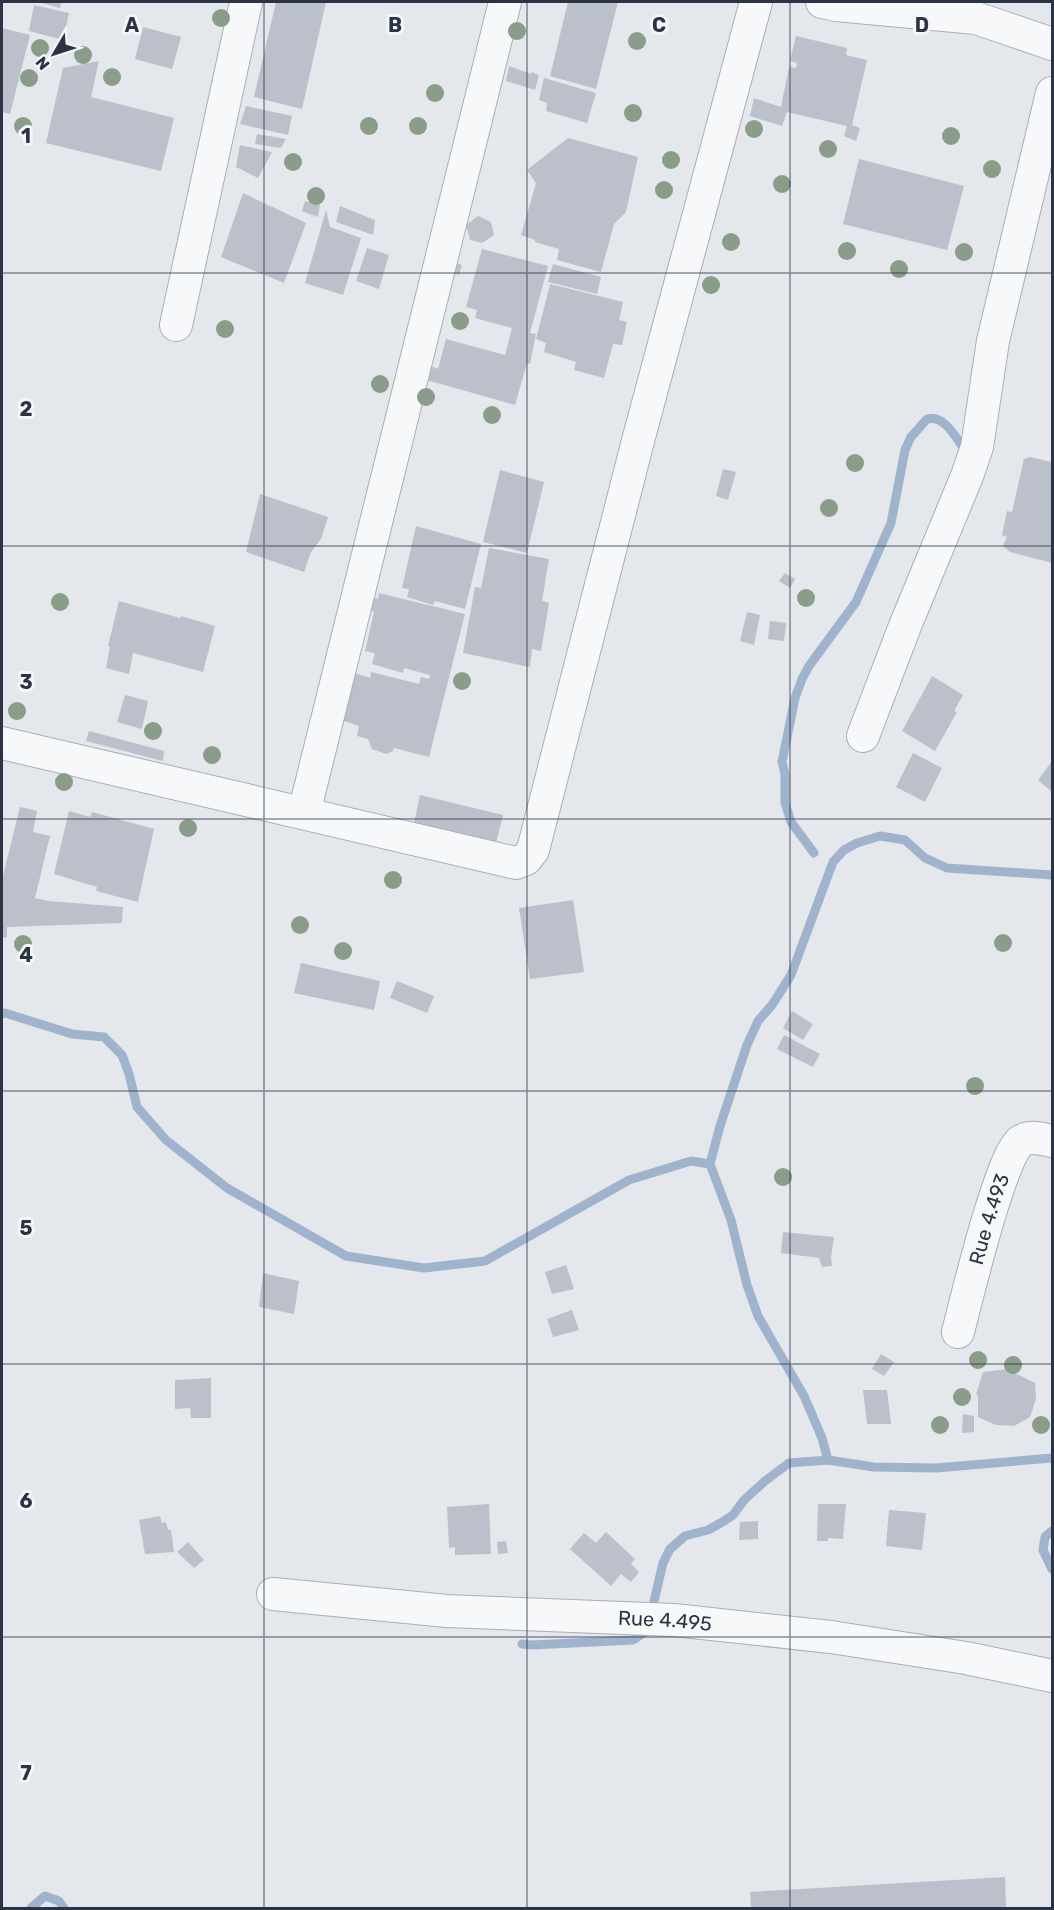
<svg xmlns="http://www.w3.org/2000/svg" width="1054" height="1910" font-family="Rubik,sans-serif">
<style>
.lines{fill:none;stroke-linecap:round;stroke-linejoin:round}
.stream{stroke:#9fb4cc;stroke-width:9}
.building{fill:#bbc0ca}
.street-casing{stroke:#a9aeb7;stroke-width:34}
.street{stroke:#f7f8fa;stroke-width:32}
.tree{fill:#899d89}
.grid{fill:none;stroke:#2b3445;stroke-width:1.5;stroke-opacity:0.55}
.labels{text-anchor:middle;stroke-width:6;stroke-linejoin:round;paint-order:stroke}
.street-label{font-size:20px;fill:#2b3445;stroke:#f4f6f9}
.grid-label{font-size:20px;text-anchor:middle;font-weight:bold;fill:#2b3445;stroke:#f4f6f9;stroke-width:6;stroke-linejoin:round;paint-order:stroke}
</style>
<rect width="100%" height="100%" fill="#e4e7ec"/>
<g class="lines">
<g class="stream">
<path d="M814,853L791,822L785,803V774L782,762L795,698L802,679L809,666L856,602L891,523L905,450L911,437L927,419C945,414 957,440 967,453"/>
<path d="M2,1014L5,1013L72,1034L104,1037L122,1055L129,1074L137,1107L166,1140L227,1188L346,1256L424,1268L485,1261L629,1180L691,1161L710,1164"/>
<path d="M828,1460L822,1438L804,1396L758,1316L747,1285L731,1220L710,1164L720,1126L747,1045L758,1021L772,1005L791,975L833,862L844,850L857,843L880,836L905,840L925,858L947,868L1052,875"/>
<path d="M1052,1531L1045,1537L1043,1550L1052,1569"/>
<path d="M651,1614L663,1563L670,1549L685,1536L708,1530L724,1521L733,1515L744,1500L765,1481L789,1463L828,1460L874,1467L936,1468L1052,1458"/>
<path d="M522,1644L532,1645L633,1640L645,1632L646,1627"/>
<path d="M31,1908L45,1896L59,1901L64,1908"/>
</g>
</g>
<g class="building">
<path d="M38,2H61L60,8Z"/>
<path d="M276,2H326L302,109L254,97Z"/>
<path d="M568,2H618L596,89L550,76Z"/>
<path d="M34,5L69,13L63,40L29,31Z"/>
<path d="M143,27L181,37L172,69L135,59Z"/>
<path d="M2,28L30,35L10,114L2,112Z"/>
<path d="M796,36L847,48L846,55L867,60L852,125L860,128L856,141L844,136L847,126L787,112L782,126L750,116L754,98L781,107L789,67L796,68L797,63L790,61Z"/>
<path d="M99,61L91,97L174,118L161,171L46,143L63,68Z"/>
<path d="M509,66L531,74L532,72L539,75L535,90L506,81Z"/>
<path d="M544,78L596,93L587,123L546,111L547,103L539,100Z"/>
<path d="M246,106L292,116L288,135L240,124Z"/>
<path d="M257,134L286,139L281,148L255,144Z"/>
<path d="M568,138L638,157L626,212L614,224L601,272L557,260L559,249L535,242V240L521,235L536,183L527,170Z"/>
<path d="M240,145L272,152L258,178L236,167Z"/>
<path d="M859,159L964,186L947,250L843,224Z"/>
<path d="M243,193L306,223L284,283L221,257Z"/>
<path d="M305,201L320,205L318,217L302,211Z"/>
<path d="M340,206L375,220L373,235L336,222Z"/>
<path d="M326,210L330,227L361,238L343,295L305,283Z"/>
<path d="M478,216L491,222L494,235L482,243L470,240L466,225Z"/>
<path d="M367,248L389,255L379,289L356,281Z"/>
<path d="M482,249L548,266L530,333L536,334L530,364L527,363L515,405L423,379L428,365L438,369L446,339L505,355L512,328L475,318L477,310L466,307Z"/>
<path d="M454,262L462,265L459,275L448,272Z"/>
<path d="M553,264L601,277L597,294L548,282Z"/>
<path d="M550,284L623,302L619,320L627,322L622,345L613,344L604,378L574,370L576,362L544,352L546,343L536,339Z"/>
<path d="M1030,457L1052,462V563L1010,552L1003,546L1007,537L1002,535L1007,511L1012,512L1024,459Z"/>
<path d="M723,469L736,472L728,500L716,496Z"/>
<path d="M500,470L544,482L527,553L483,542Z"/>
<path d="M260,494L328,517L321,539L311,552L304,572L246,552Z"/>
<path d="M416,526L481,544L465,609L435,601L433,605L407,597L409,589L402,588Z"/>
<path d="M489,548L549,559L542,601L549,603L541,651L532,649L530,667L463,653L475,587L481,588Z"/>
<path d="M785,573L795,579L790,588L779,581Z"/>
<path d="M379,593L465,614L429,757L394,748L393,751L386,754L372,749L368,739L357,736L359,726L341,720L354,673L370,678L371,672L419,684L421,677L429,679L430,675L404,668L403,673L372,664L375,653L365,651L374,612L370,610L372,597L378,599Z"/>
<path d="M119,601L180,618L181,616L215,626L203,672L133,653L129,674L106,668L110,647L108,646Z"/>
<path d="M747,612L760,615L754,645L740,641Z"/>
<path d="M770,621L786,623L784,641L768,639Z"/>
<path d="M932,676L963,695L954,711L957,712L935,751L902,731Z"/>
<path d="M125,695L148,701L142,729L117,722Z"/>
<path d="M89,731L164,751L163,761L86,741Z"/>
<path d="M913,753L942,768L925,802L896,787Z"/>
<path d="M1052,761V792L1038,780Z"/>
<path d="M420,795L503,815L495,847L413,827Z"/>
<path d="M20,807L37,811L33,832L50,836L35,898L49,901L123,907L122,923L7,927V937L2,938V880Z"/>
<path d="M69,811L90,817L92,812L154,829L138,902L96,891L97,887L54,874Z"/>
<path d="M573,900L584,972L530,979L519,908Z"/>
<path d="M301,963L380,981L374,1010L294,993Z"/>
<path d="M397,981L434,996L427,1013L390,998Z"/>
<path d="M792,1011L813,1024L803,1040L783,1028Z"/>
<path d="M784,1035L820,1054L813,1067L777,1049Z"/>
<path d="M783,1232L834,1237L831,1258L832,1266L822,1267L819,1258L781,1253Z"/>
<path d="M566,1265L574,1289L552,1294L545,1272Z"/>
<path d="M263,1273L299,1281L294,1314L259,1307Z"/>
<path d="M572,1310L579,1330L553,1337L547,1319Z"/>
<path d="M881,1354L894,1362L884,1376L872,1369Z"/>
<path d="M1007,1369L1035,1383L1036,1399L1030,1417L1014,1426L996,1425L978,1417V1396L976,1394L983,1372Z"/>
<path d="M211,1378V1418H191L190,1408L175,1409V1380Z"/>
<path d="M863,1390H887L891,1424H867Z"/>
<path d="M963,1414L974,1416V1432L962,1433Z"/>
<path d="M489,1504L491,1554L455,1555V1547L449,1548L447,1507Z"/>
<path d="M818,1504H846L843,1539L828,1538V1541H817Z"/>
<path d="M889,1510L926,1513L922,1550L886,1546Z"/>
<path d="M160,1516L162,1523L166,1522L168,1530H171L174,1552L145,1554L139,1520Z"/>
<path d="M758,1521V1539L739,1540L740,1522Z"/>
<path d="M606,1532L635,1559L631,1564L639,1572L631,1582L621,1574L611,1586L570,1549L584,1533L596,1543Z"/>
<path d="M506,1541L508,1553L498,1554L497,1542Z"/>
<path d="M188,1542L204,1560L194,1568L177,1552Z"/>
<path d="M1005,1877L1006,1908H751L750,1892Z"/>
</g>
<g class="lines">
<defs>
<g id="street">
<path d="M822,2L836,5L976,18L1052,44"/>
<path d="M176,325L246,2"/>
<path d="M863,736L905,626L967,476L977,447L993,341L1052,93"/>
<path d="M2,743L516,863L526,859L533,850L639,437L756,2"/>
<path d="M304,813L505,2"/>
<path id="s1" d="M958,1332C966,1301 1001,1154 1021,1141C1031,1135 1042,1139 1052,1141"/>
<path id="s2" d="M273,1594L447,1611L674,1620L831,1637L966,1658L1052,1676"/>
</g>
</defs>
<use href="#street" class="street-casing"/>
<use href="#street" class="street"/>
</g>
<g class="tree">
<circle cx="221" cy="18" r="9"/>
<circle cx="517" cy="31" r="9"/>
<circle cx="637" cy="41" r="9"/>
<circle cx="40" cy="48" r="9"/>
<circle cx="83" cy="55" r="9"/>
<circle cx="112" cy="77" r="9"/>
<circle cx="29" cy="78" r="9"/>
<circle cx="435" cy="93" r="9"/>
<circle cx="633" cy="113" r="9"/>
<circle cx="23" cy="126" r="9"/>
<circle cx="369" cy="126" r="9"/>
<circle cx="418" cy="126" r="9"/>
<circle cx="754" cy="129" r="9"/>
<circle cx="951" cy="136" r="9"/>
<circle cx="828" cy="149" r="9"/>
<circle cx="671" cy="160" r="9"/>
<circle cx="293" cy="162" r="9"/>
<circle cx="992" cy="169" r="9"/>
<circle cx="782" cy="184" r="9"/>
<circle cx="664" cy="190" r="9"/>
<circle cx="316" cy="196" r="9"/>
<circle cx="731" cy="242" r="9"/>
<circle cx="847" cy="251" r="9"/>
<circle cx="964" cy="252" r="9"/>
<circle cx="899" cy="269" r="9"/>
<circle cx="711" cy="285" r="9"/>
<circle cx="460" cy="321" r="9"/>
<circle cx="225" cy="329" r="9"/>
<circle cx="380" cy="384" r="9"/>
<circle cx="426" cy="397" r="9"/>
<circle cx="492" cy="415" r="9"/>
<circle cx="855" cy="463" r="9"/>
<circle cx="829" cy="508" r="9"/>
<circle cx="806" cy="598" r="9"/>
<circle cx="60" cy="602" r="9"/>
<circle cx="462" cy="681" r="9"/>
<circle cx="17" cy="711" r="9"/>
<circle cx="153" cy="731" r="9"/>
<circle cx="212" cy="755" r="9"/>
<circle cx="64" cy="782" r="9"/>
<circle cx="188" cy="828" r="9"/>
<circle cx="393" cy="880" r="9"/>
<circle cx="300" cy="925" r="9"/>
<circle cx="1003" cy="943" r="9"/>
<circle cx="23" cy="944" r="9"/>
<circle cx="343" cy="951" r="9"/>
<circle cx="975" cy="1086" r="9"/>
<circle cx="783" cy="1177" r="9"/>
<circle cx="978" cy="1360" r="9"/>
<circle cx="1013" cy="1365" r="9"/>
<circle cx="962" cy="1397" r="9"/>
<circle cx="940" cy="1425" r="9"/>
<circle cx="1041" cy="1425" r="9"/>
</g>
<path class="grid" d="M264,2V1908M527,2V1908M790,2V1908M2,273H1052M2,546H1052M2,819H1052M2,1091H1052M2,1364H1052M2,1637H1052"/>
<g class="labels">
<g class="street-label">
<text dy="7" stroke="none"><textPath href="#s1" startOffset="117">Rue 4.493</textPath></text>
<text dy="7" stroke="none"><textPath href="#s2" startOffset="393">Rue 4.495</textPath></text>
</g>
</g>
<g class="grid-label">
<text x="132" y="32">A</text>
<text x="395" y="32">B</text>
<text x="659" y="32">C</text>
<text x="922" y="32">D</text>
<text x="26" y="143">1</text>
<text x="26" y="416">2</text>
<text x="26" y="689">3</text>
<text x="26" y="962">4</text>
<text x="26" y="1235">5</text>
<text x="26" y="1508">6</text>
<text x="26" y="1780">7</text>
</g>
<rect width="1054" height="1910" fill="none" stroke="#2b3445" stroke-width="6"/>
<g transform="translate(54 54) rotate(231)" stroke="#f4f6f9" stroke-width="4.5" paint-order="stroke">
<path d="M0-4.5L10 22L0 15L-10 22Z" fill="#2b3445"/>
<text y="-9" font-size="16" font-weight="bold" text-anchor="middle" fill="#2b3445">N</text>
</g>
</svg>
